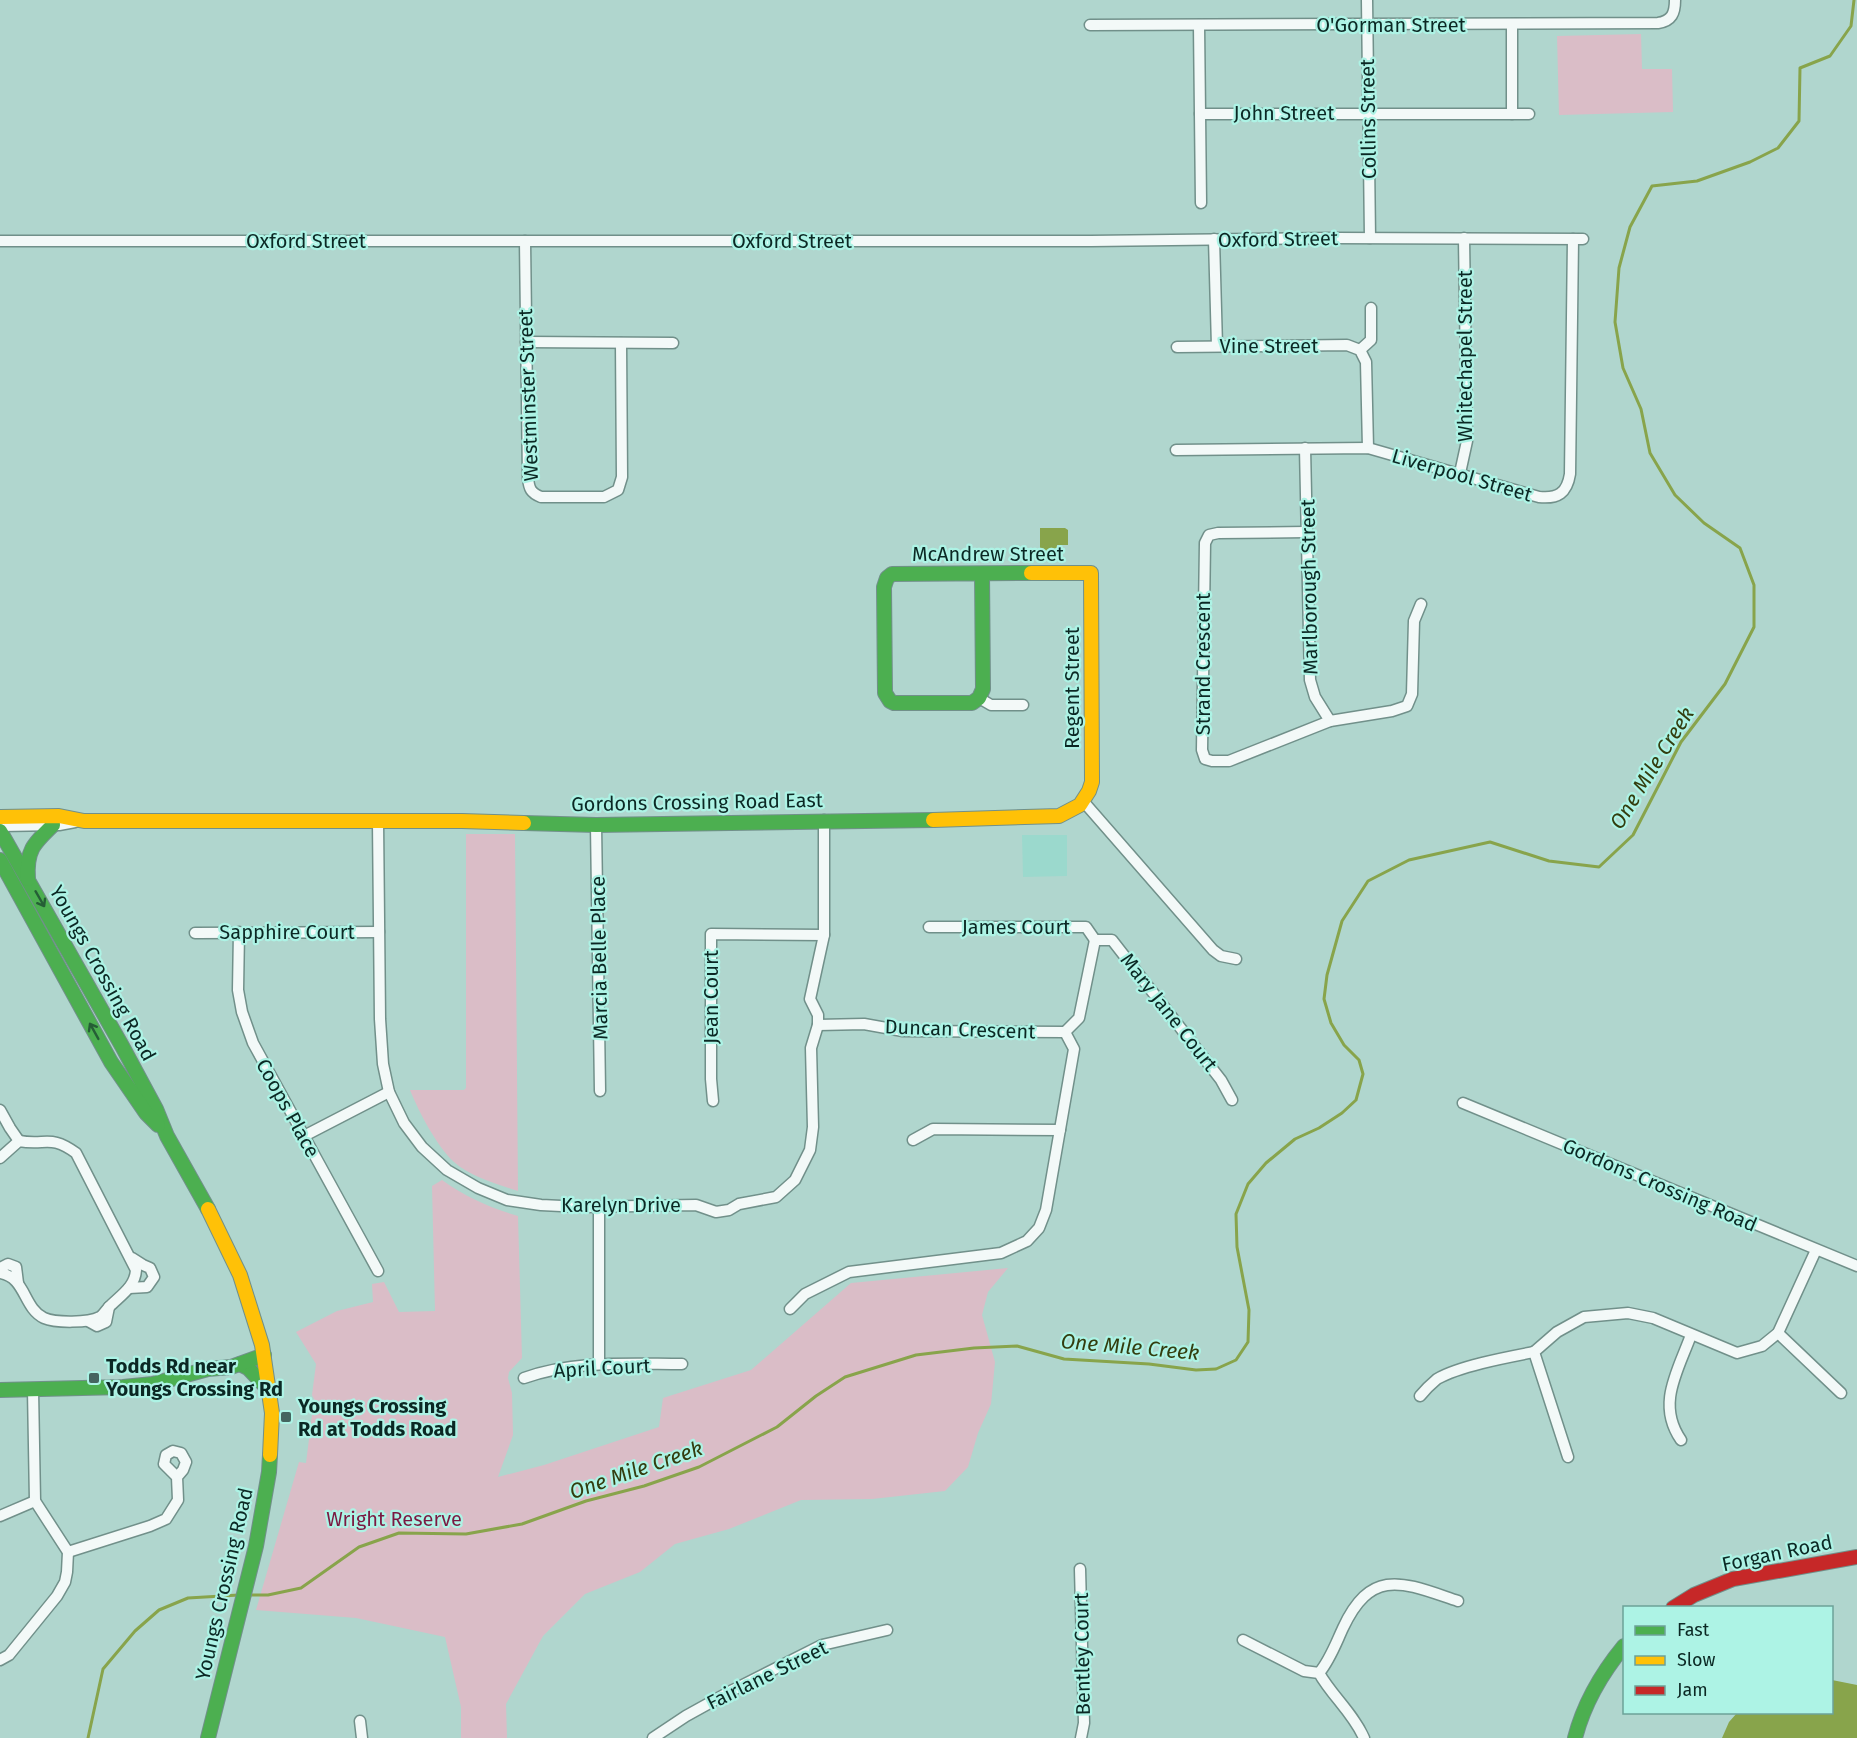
<svg xmlns="http://www.w3.org/2000/svg" width="1857" height="1738" font-family="'Fira Sans',sans-serif">
<style>
.built{fill:#9bd9cd}
.green{fill:#dabdc7}
.water{fill:#88a44b}
.lines{fill:none;stroke-linecap:round;stroke-linejoin:round}
.stream{stroke:#88a44b;stroke-width:3}
.street-casing{stroke:#71908a;stroke-width:13}
.fast-casing{stroke:#71908a;stroke-width:16}
.slow-casing{stroke:#71908a;stroke-width:16}
.jam-casing{stroke:#71908a;stroke-width:16}
.street{stroke:#f3f9f8;stroke-width:10}
.fast{stroke:#4caf50;stroke-width:14}
.slow{stroke:#ffc107;stroke-width:14}
.jam{stroke:#c62828;stroke-width:14}
.oneway{stroke:#255e36}
.poi-dot{fill:#456560;stroke:#adf3e5;stroke-width:2}
.labels{text-anchor:middle;stroke-width:4.5;stroke-linejoin:round;paint-order:stroke}
.street-label{font-size:20px;fill:#0b2824;stroke:#adf3e5}
.poi-label{font-size:20px;font-weight:bold;fill:#0b2824;stroke:#adf3e5;text-anchor:start}
.park-label{font-size:20px;fill:#7b1942;stroke:#adf3e5}
.water-label{font-size:21px;font-style:italic;fill:#333d0f;stroke:#adf3e5}
</style>
<rect width="100%" height="100%" fill="#b0d6ce"/>
<path class="built" d="M1022,835H1067V876L1023,877Z"/>
<g class="green">
<path d="M1641,34L1642,69H1672L1673,112L1559,115L1557,36Z"/>
<path d="M466,834H515L518,1191C497,1184 471,1177 454,1162C436,1145 419,1112 410,1090H464L466,1088Z"/>
<path d="M442,1180C465,1197 491,1208 518,1216L522,1358L509,1372L508,1378L512,1393L513,1435L498,1477L544,1465L659,1427L663,1398L751,1370L851,1283L1008,1268L988,1292L982,1315L995,1362L991,1404L978,1433L968,1467L945,1491L872,1499L801,1500L729,1529L675,1544L640,1572L585,1594L543,1636L506,1704L507,1738H461V1707L445,1637L356,1618L256,1610L299,1462L306,1463L314,1399L312,1395L316,1364L296,1332L337,1311L373,1302L372,1284L384,1282L399,1312L435,1311L432,1186Z"/>
</g>
<g class="water">
<path d="M1040,528H1065L1068,530V545H1057V550L1048,556H1040Z"/>
<path d="M1832,1680L1857,1685V1738H1722L1729,1722L1737,1713L1832,1712Z"/>
</g>
<g class="lines">
<g class="stream">
<path d="M249,1595H268L301,1588L359,1547L399,1533L466,1534L522,1524L586,1501L644,1486L699,1467L777,1427L816,1396L845,1377L916,1355L974,1348L1017,1346L1064,1359L1149,1364L1196,1370L1216,1369L1236,1360L1248,1342L1249,1310L1237,1247L1236,1214L1248,1184L1266,1163L1295,1139L1319,1128L1342,1113L1356,1100L1363,1074L1359,1060L1344,1045L1331,1023L1324,999L1327,975L1342,921L1368,881L1409,860L1490,842L1549,861L1599,867L1633,835L1681,742L1725,684L1754,627V585L1740,548L1704,523L1675,495L1650,453L1641,409L1623,368L1615,322L1619,268L1630,227L1652,186L1697,181L1750,162L1778,148L1799,121L1800,68L1830,56L1851,26L1854,0"/>
<path d="M88,1738L103,1669L135,1631L159,1610L188,1598L239,1595"/>
</g>
<defs>
<g id="street">
<path d="M1367,0L1370,238"/>
<path d="M1512,24V114"/>
<path d="M1090,25L1658,23C1672,21 1675,13 1675,0"/>
<path d="M1199,25L1201,203"/>
<path d="M1200,114H1529"/>
<path d="M1214,239L1217,346"/>
<path d="M0,241H1091L1334,238L1583,239"/>
<path d="M525,241L528,478C529,489 531,493 541,497H604L618,490L622,477L621,343"/>
<path d="M526,342L673,343"/>
<path d="M1177,347L1347,345L1360,350L1366,362L1368,448"/>
<path d="M1360,350L1371,340V308"/>
<path d="M1305,448L1310,680L1315,697L1330,721"/>
<path d="M1176,450L1368,448L1539,497C1558,499 1567,493 1570,474L1573,239"/>
<path d="M1460,473L1467,441L1464,238"/>
<path d="M1307,532L1218,533L1209,535L1205,543L1202,750L1205,759L1212,761H1229L1330,721L1392,711L1407,706L1412,694L1414,621L1421,604"/>
<path d="M979,698L991,705H1023"/>
<path d="M1083,801L1213,950L1221,956L1236,959"/>
<path d="M378,821L380,1019L383,1064L389,1092L404,1123L422,1147L447,1170L478,1188L507,1200L541,1205L582,1207L696,1205L716,1212L729,1210L739,1204L776,1197L795,1180L810,1150L813,1127L811,1048L818,1025V1015L810,999L824,935V820"/>
<path d="M596,825L600,1091"/>
<path d="M0,826L59,825L75,822"/>
<path d="M929,927H1086L1095,940"/>
<path d="M239,932L238,990L242,1012L253,1043L378,1271"/>
<path d="M195,933L379,932"/>
<path d="M1095,940H1112L1221,1080L1232,1100"/>
<path d="M818,1025L864,1024L903,1031L1065,1032"/>
<path d="M713,1101L711,1079V934L824,935"/>
<path d="M1463,1103L1857,1266"/>
<path d="M0,1110L10,1128L19,1141"/>
<path d="M304,1136L389,1092"/>
<path d="M913,1140L933,1129L1060,1130"/>
<path d="M0,1158L19,1141C46,1146 50,1134 76,1153L136,1270C135,1287 121,1295 109,1307C106,1310 103,1315 100,1317C89,1323 55,1323 44,1318C23,1308 26,1277 0,1273"/>
<path d="M0,1268L8,1264L16,1267L18,1283"/>
<path d="M129,1288L147,1287L154,1277L150,1268L143,1265L132,1258"/>
<path d="M790,1309L805,1294L849,1272L1001,1253L1027,1241L1039,1228L1046,1210L1074,1049L1065,1032L1079,1018L1095,940"/>
<path d="M88,1321L97,1326L106,1322L109,1307"/>
<path d="M1778,1333L1841,1393"/>
<path d="M599,1364V1207"/>
<path d="M524,1378C574,1360 629,1364 682,1364"/>
<path d="M1420,1396C1425,1390 1431,1384 1437,1379C1459,1366 1508,1357 1534,1352"/>
<path d="M1681,1440C1656,1404 1678,1371 1691,1335"/>
<path d="M1568,1457L1534,1352L1557,1332L1584,1317L1628,1313L1653,1318L1737,1353L1762,1346L1778,1333L1816,1250"/>
<path d="M0,1516L35,1501"/>
<path d="M68,1552L150,1526L166,1519L178,1500L177,1477L183,1470L186,1462L181,1453L173,1451L166,1455L164,1464L177,1477"/>
<path d="M1080,1569L1084,1723L1081,1738"/>
<path d="M1243,1640L1304,1671L1319,1673C1332,1696 1353,1713 1364,1738"/>
<path d="M0,1660L9,1655L57,1596L65,1582L67,1572L68,1552L35,1501L33,1390"/>
<path d="M1319,1673C1330,1660 1336,1643 1343,1628C1372,1566 1404,1583 1458,1601"/>
<path d="M360,1721L362,1738"/>
<path d="M653,1738L686,1716L733,1690L822,1645L887,1630"/>
</g>
<g id="fast">
<path d="M982,574L983,689L979,698L972,703H894L890,701L885,693L884,587L887,578L892,574L1031,573"/>
<path d="M524,823L596,825L933,820"/>
<path d="M0,831L122,1046L156,1109L167,1136L208,1209"/>
<path d="M0,860L111,1062L146,1113L158,1125"/>
<path d="M28,879C26,851 33,844 53,825"/>
<path d="M240,1364L248,1368L269,1390"/>
<path d="M0,1390L123,1387L153,1384L208,1369L231,1367L264,1355"/>
<path d="M208,1738L256,1546L269,1472L270,1455"/>
<path d="M1575,1738C1584,1703 1601,1674 1624,1646"/>
</g>
<g id="slow">
<path d="M0,817L59,816L84,821H462L524,823"/>
<path d="M933,820L1059,816L1080,805L1089,791L1092,782L1091,573H1031"/>
<path d="M208,1209L240,1275L262,1345L272,1413L270,1455"/>
</g>
<path id="jam" d="M1673,1608L1694,1595L1733,1579L1857,1557"/>
</defs>
<use href="#street" class="street-casing"/>
<use href="#fast" class="fast-casing"/>
<use href="#slow" class="slow-casing"/>
<use href="#jam" class="jam-casing"/>
<use href="#street" class="street"/>
<use href="#fast" class="fast"/>
<use href="#slow" class="slow"/>
<use href="#jam" class="jam"/>
</g>
<defs><path id="oneway-shaft" d="M-6 0H5M1.5-3L5.5 0L1.5 3" fill="none" stroke-width="1.6" stroke-linecap="round" stroke-linejoin="round" transform="scale(1.5)"/></defs>
<g class="oneway">
<use href="#oneway-shaft" transform="translate(40 899) rotate(60)"/>
<use href="#oneway-shaft" transform="translate(94 1031) rotate(-119)"/>
</g>
<g class="poi-dot">
<rect x="88" y="1372" width="12" height="12" rx="3"/>
<rect x="280" y="1411" width="12" height="12" rx="3"/>
</g>
<g class="labels">
<g class="street-label">
<text x="1391" y="32">O'Gorman Street</text>
<text x="1284" y="120">John Street</text>
<text transform="translate(1368 119) rotate(-91)" y="7">Collins Street</text>
<text transform="translate(1278 239) rotate(-1)" y="7">Oxford Street</text>
<text x="306" y="248">Oxford Street</text>
<text x="792" y="248">Oxford Street</text>
<text x="1269" y="353">Vine Street</text>
<text transform="translate(1465 356) rotate(-90)" y="7">Whitechapel Street</text>
<text transform="translate(528 395) rotate(-92)" y="7">Westminster Street</text>
<text transform="translate(1462 475) rotate(16)" y="7">Liverpool Street</text>
<text x="988" y="561">McAndrew Street</text>
<text transform="translate(1309 587) rotate(-91)" y="7">Marlborough Street</text>
<text transform="translate(1203 664) rotate(-90)" y="7">Strand Crescent</text>
<text transform="translate(1072 688) rotate(-90)" y="7">Regent Street</text>
<text transform="translate(697 802) rotate(-1)" y="7">Gordons Crossing Road East</text>
<text x="1016" y="934">James Court</text>
<text x="287" y="939">Sapphire Court</text>
<text transform="translate(599 958) rotate(-91)" y="7">Marcia Belle Place</text>
<text transform="translate(103 973) rotate(61)" y="7">Youngs Crossing Road</text>
<text transform="translate(711 997) rotate(-90)" y="7">Jean Court</text>
<text transform="translate(1169 1012) rotate(52)" y="7">Mary Jane Court</text>
<text transform="translate(960 1029) rotate(2)" y="7">Duncan Crescent</text>
<text transform="translate(288 1108) rotate(61)" y="7">Coops Place</text>
<text transform="translate(1660 1185) rotate(23)" y="7">Gordons Crossing Road</text>
<text x="621" y="1212">Karelyn Drive</text>
<text transform="translate(602 1368) rotate(-3)" y="7">April Court</text>
<text transform="translate(1777 1553) rotate(-12)" y="7">Forgan Road</text>
<text transform="translate(224 1584) rotate(-77)" y="7">Youngs Crossing Road</text>
<text transform="translate(1082 1654) rotate(-91)" y="7">Bentley Court</text>
<text transform="translate(767 1675) rotate(-26)" y="7">Fairlane Street</text>
</g>
<g class="poi-label">
<text x="106" y="1373">Todds Rd near<tspan x="106" dy="23">Youngs Crossing Rd</tspan></text>
<text x="298" y="1413">Youngs Crossing<tspan x="298" dy="23">Rd at Todds Road</tspan></text>
</g>
<g class="park-label">
<text x="394" y="1526">Wright Reserve</text>
</g>
<g class="water-label">
<text transform="translate(1652 768) rotate(-58)" y="7">One Mile Creek</text>
<text transform="translate(1130 1347) rotate(5)" y="7">One Mile Creek</text>
<text transform="translate(636 1470) rotate(-19)" y="7">One Mile Creek</text>
</g>
</g>
<rect x="1623" y="1606" width="210" height="108" fill="#adf3e5" stroke="#6ca298" stroke-width="1.5"/>
<rect x="1635" y="1626" width="30" height="9" fill="#4caf50" stroke="#6ca298" stroke-width="1.5"/>
<text x="1677" y="1636" font-size="18" fill="#0b2824">Fast</text>
<rect x="1635" y="1656" width="30" height="9" fill="#ffc107" stroke="#6ca298" stroke-width="1.5"/>
<text x="1677" y="1666" font-size="18" fill="#0b2824">Slow</text>
<rect x="1635" y="1686" width="30" height="9" fill="#c62828" stroke="#6ca298" stroke-width="1.5"/>
<text x="1677" y="1696" font-size="18" fill="#0b2824">Jam</text>
</svg>
